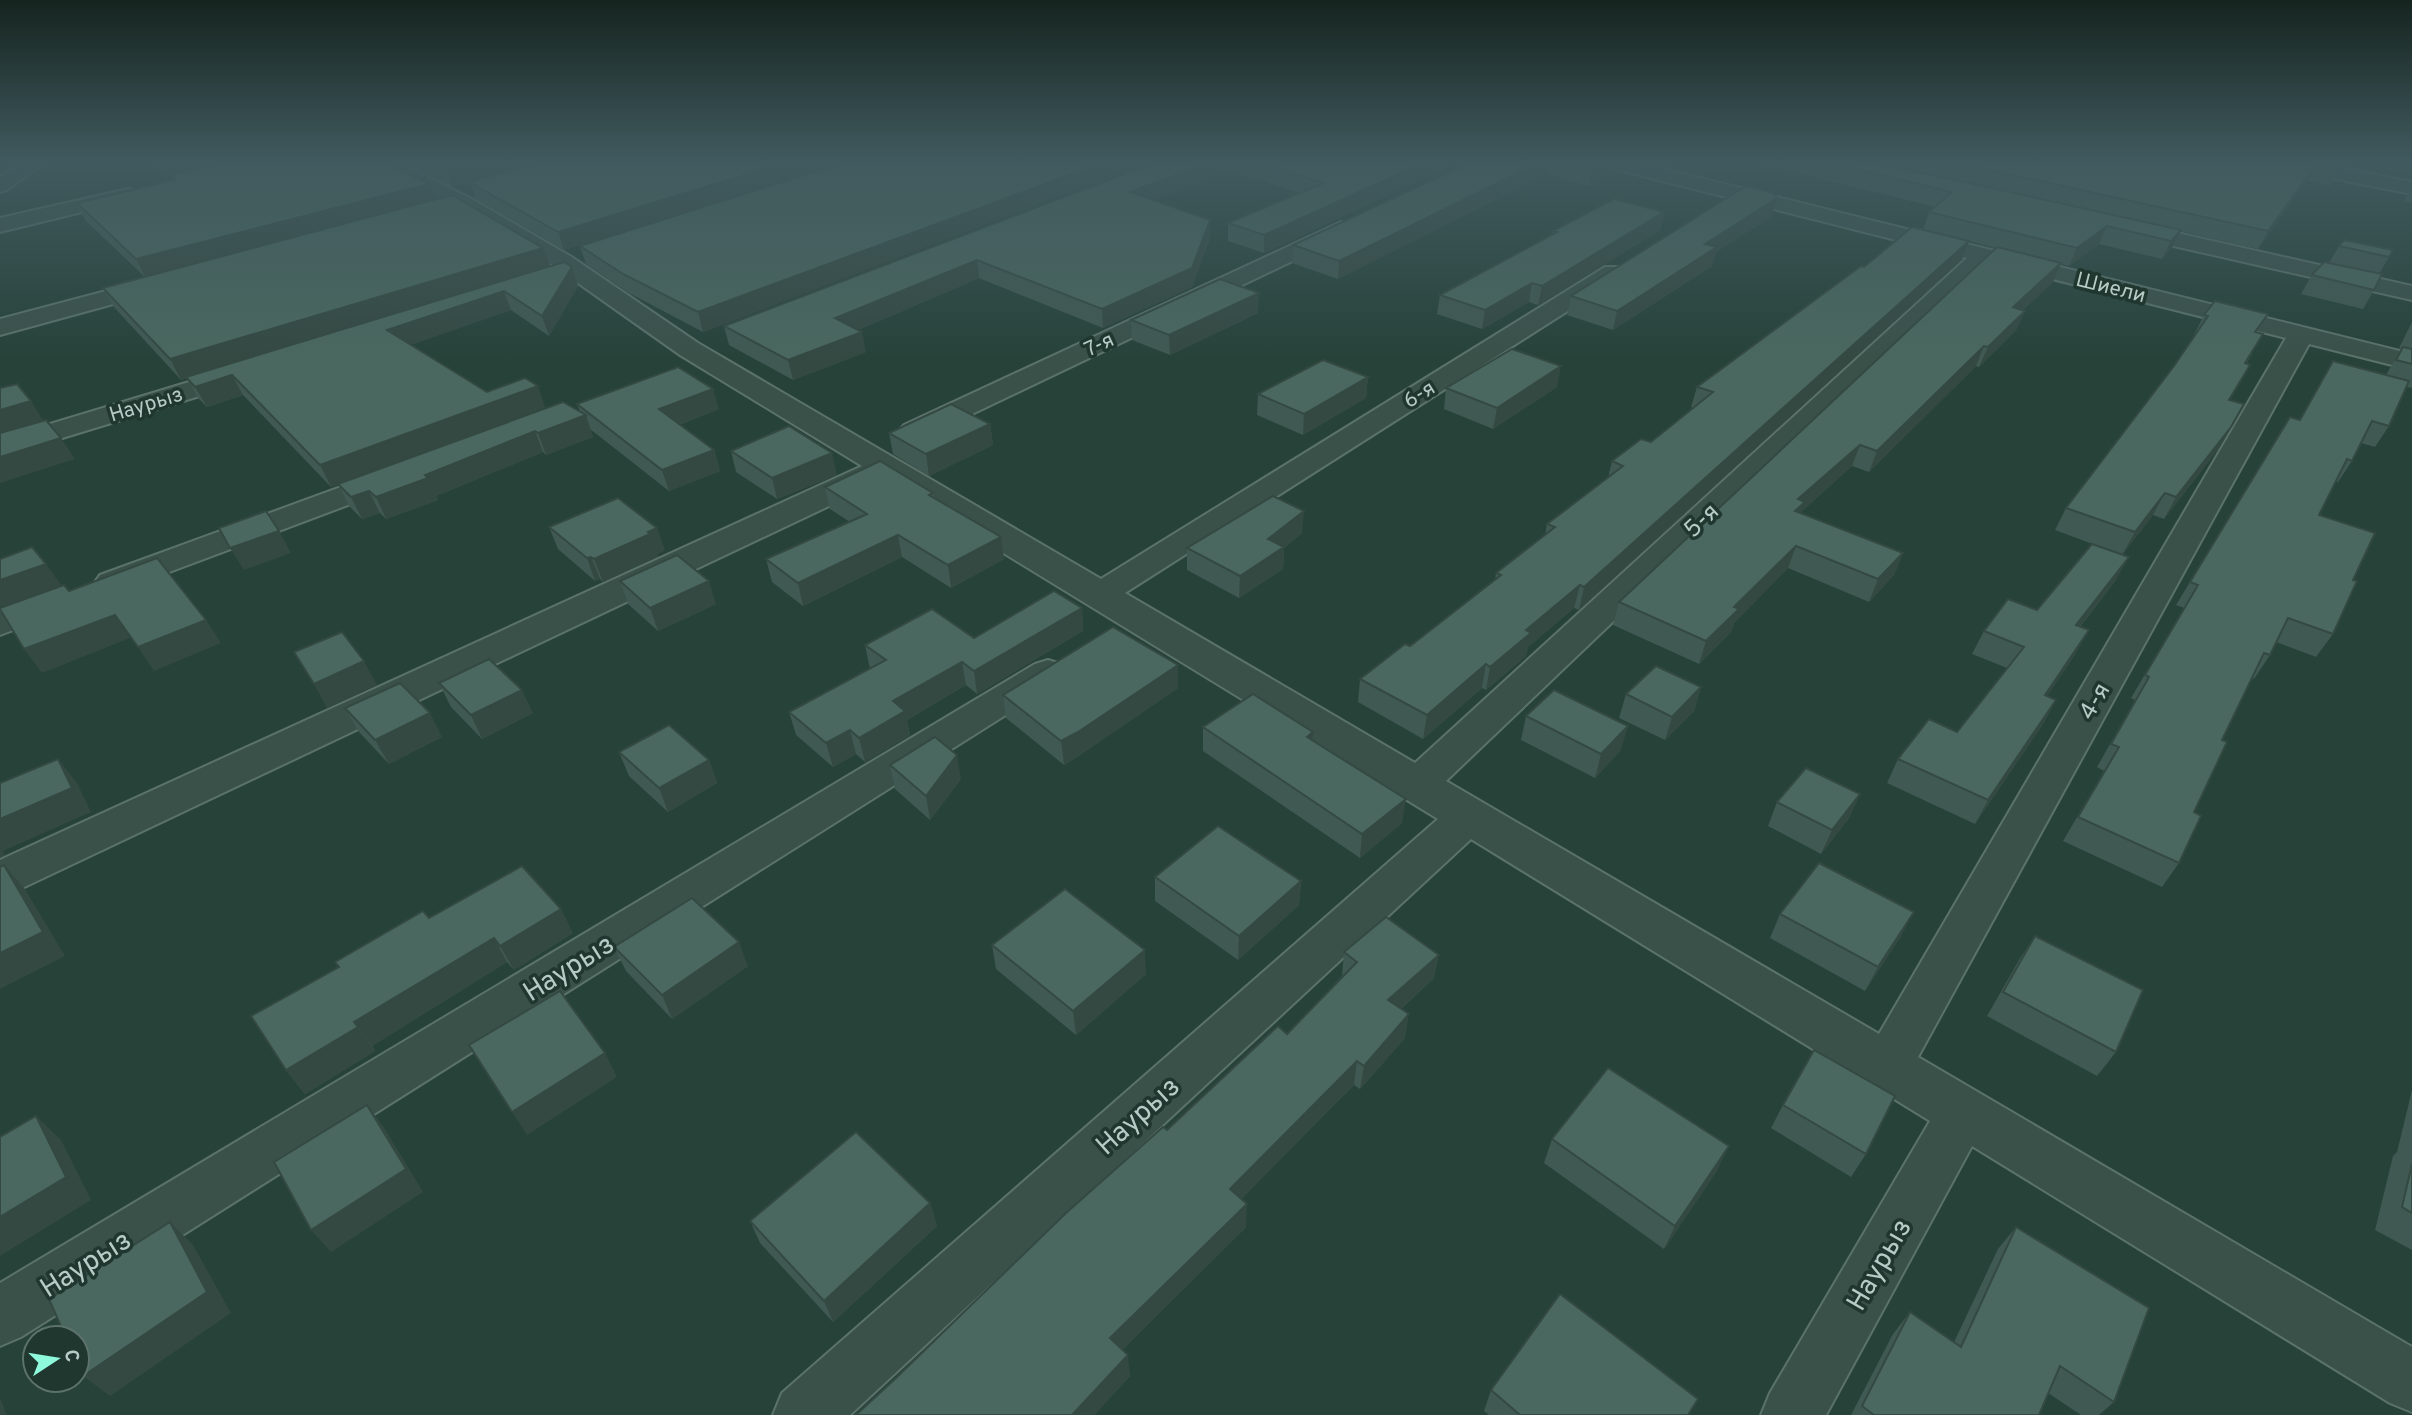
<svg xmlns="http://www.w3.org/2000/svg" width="2412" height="1415" font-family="Overpass,sans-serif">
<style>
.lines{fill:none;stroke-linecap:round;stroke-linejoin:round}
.minor-casing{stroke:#5b726b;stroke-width:4}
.minor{fill:#3a514a;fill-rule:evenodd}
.wall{fill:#405952}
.shaded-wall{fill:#344942}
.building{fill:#4a685f;stroke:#344942;stroke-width:2}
.labels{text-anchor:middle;stroke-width:7;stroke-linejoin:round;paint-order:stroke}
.far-street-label{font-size:21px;fill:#b7cbc6;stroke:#1f372f}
.street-label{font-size:24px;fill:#b7cbc6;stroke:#1f372f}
.near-street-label{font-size:28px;fill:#b7cbc6;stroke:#1f372f}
</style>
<rect width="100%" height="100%" fill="#264239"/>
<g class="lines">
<defs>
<g id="minor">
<path d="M23,161H47L7,190L0,192V177Z"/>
<path d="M368,161H394L470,198L570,256L698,343L1101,579L1605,267H1621L1625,272L1621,277L1125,593L1415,763L1967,258L1599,165L1596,161H1631L2412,354V370L2309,344L1918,1057L2412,1347V1412L2390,1403L1972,1146L1826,1415H1761L1770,1393L1930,1121L1471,839L850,1415H773L782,1393L1438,819L884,480L16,891L0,896V860L862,466L680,355L554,266ZM1989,263L2286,338L1879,1034L1446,781Z"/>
<path d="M2263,161H2306L2412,182V194L2273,167Z"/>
<path d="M128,189L135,191L139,195L135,199L0,232V218Z"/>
<path d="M2124,221L2412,286V300L2116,233L2113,228L2116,223Z"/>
<path d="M1341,222L1349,224L1352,229L1349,234L924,437L914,440L904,437L899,431L904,425Z"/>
<path d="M159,277L168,279L171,284L168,289L0,335V319Z"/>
<path d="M242,366L252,368L256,374L252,380L0,457V439Z"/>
<path d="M393,468L404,470L408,477L404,484L124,589L112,592L100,589L95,582L100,575Z"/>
<path d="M55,593L67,596L72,603L67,610L0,635V612Z"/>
<path d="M1048,660L1061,664L1067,672L1061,680L21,1337L0,1346V1283L1035,664Z"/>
</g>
</defs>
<use href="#minor" class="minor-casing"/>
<use href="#minor" class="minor"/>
</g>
<g class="wall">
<path d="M154,161H384L429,184L435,200L543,248L550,266L572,267L578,286L549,336L511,310L410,345L487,392L545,407L331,487L243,395L207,407L198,398L187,378L181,380L114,307L103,288L145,277L86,221L77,203L173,180L171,176L167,177Z"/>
<path d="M400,161H845L564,250L476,199L470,182L452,187Z"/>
<path d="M848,161H1152L703,332L629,293L586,264L580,246Z"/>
<path d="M1159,161H1461L1264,253L1228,241V223L1300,193L1230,171L1154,201L1210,238L1192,287L1103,328L979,278L858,330L866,352L793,380L729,345L724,326Z"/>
<path d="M1473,161H1618L1616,172L1589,186L1547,174L1338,279L1292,263L1293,245Z"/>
<path d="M1747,161H2346L2343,166L2341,165L2329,186L2307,181L2258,249L2180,231L2172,248L2162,259L2099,244L2069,266L2060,264L2053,282L2023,310L2025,311L2016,330L1979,367L1976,366L1869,472L1852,466L1802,511L1801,514L1903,553L1894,575L1869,602L1788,568L1734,623L1731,632L1699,664L1613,625L1619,602L1996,248L1969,241L1962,259L1579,610L1574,608L1528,647L1526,656L1486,690L1482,688L1423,739L1358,702L1360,679L1410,646L1495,580L1496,573L1545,535L1547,524L1608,478L1612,461L1651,442L1693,408L1691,407L1697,387L1864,267L1923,230L1929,212L1936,207Z"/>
<path d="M2412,188V203L2404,201Z"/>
<path d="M1664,212L1660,230L1538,305L1529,302L1482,329L1437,314L1440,295L1553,234V231Z"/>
<path d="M1772,216L1716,252L1712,266L1613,330L1567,315L1571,296Z"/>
<path d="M2339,246L2389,257L2379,274L2374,290L2363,309L2301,294L2312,275L2329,263Z"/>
<path d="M1258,313L1170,355L1132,340L1131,320Z"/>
<path d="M2204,315L2258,332L2252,354L2246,364L2230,400L2219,448L2164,519L2153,515L2122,555L2055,530L2066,508L2174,366L2195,335H2194Z"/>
<path d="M2412,322V388L2407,387L2389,426L2375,447L2361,443L2352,461L2338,482H2336L2319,515L2353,580L2333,634L2316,657L2276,642L2270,655L2254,679L2252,678L2222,740L2194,812L2179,863L2162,887L2063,841L2104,771L2097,767L2135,700L2131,698L2184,608L2176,605L2290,417L2299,420L2333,361L2386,375L2401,349L2399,348Z"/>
<path d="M1368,377L1366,398L1303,435L1257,415L1258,394Z"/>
<path d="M1557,387L1493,429L1444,409L1446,388Z"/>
<path d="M577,404L719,409L679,425L714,450L720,471L669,491L590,429L593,437L546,455L543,452L436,496L438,500L386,519L380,513L362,519L349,506L338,484L580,412Z"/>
<path d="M990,424L993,445L929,476L893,454L889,433Z"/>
<path d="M731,451L837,475L777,499L736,472Z"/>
<path d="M825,487L933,493L934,497L1004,559L951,588L902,557L803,606L772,582L766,559L850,522L830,509Z"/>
<path d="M549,527L665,550L657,554L658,556L603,582L600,579L595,581L558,549Z"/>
<path d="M1302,533L1284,548L1283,569L1239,598L1187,570V548Z"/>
<path d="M2116,580L2080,627L2076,653L2047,696L2056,700L2043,724L1975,824L1887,783L1898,759L1957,732L2007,668L1972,654L1984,631Z"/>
<path d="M620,581L716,604L658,631L628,604Z"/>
<path d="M1082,608L1083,631L977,694L966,685L907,720L910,735L865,762L856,754L833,767L796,735L789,712L870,669L865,645L974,638Z"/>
<path d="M439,683L533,713L482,739L451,707Z"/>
<path d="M1701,687L1694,711L1665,740L1619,718L1626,694Z"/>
<path d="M1178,688L1080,755L1064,765L1006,718L1003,695Z"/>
<path d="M345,708L442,737L389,764L359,732Z"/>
<path d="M1526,716L1621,750L1595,778L1521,740Z"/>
<path d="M1203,727L1313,741L1402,823L1360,858L1203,751Z"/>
<path d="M619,752L709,760L717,783L668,812L629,776Z"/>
<path d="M890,765L961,779L930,820L895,789Z"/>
<path d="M1860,794L1849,818L1821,854L1768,826L1777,802Z"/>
<path d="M1155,877L1301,881L1299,905L1238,960L1155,901Z"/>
<path d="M1780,914L1901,936L1865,991L1770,938Z"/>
<path d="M429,918L573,933L514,970L507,962L372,1046L375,1051L305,1094L286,1070Z"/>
<path d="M2035,936L2116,1052L2097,1076L1987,1016L2019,960Z"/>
<path d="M992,945L1146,974L1076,1035L996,969Z"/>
<path d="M614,947L748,966L672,1019L626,971Z"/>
<path d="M1344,952L1434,978L1401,1009L1405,1038L1360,1089L1354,1085L1241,1199L1246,1227L1122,1350L1130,1376L1094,1415H856L1167,1130L1287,1034L1342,976Z"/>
<path d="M2412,1090V1250L2375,1230L2393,1156L2397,1152Z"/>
<path d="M1783,1105L1866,1154L1851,1177L1771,1128Z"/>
<path d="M1552,1139L1718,1169L1664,1249L1544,1163Z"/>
<path d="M930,1203L937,1226L833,1322L760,1243L750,1221Z"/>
<path d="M2016,1227L2114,1402L2099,1415H2081L2048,1393L2039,1415H1851L1893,1334L1910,1312L1954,1342L1998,1249Z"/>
<path d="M1491,1390L1688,1415H1489L1484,1411Z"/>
</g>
<g class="shaded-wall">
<path d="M159,161H233L167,177Z"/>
<path d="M479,161H545L452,187L446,170Z"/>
<path d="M789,161H845L564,250L558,232Z"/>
<path d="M1107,161H1152L703,332L698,312Z"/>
<path d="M1212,161H1230V171L1131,210L1130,192Z"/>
<path d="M1427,161H1461L1264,253V235Z"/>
<path d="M1542,161H1549L1547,174L1338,279L1339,261Z"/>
<path d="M1607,161H1618L1616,172L1589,186L1592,169Z"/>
<path d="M2316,165L2307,181L2258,249L2268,231Z"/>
<path d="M429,184L436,201L146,278L136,259Z"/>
<path d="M1777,198L1772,216L1716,252L1712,266L1613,330L1617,311L1705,244Z"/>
<path d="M1664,212L1660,230L1538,305L1542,286Z"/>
<path d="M1210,220V238L1192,287L1103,328L1102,309Z"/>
<path d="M2107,226L2099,244L2069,266L2077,248Z"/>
<path d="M2181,230L2172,248L2162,259L2171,241Z"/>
<path d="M1969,241L1962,259L1579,610L1584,587Z"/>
<path d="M543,248L550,266L181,380L170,359Z"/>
<path d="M977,260L979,278L839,338L835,318Z"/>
<path d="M2061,263L2053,282L2005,327L2013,307Z"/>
<path d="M572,267L578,286L549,336L542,316Z"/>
<path d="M1532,283L1529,302L1482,329L1485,310Z"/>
<path d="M504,291L511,310L395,350L387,330Z"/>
<path d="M1259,293L1258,313L1170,355L1169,335Z"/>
<path d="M2025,311L2016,330L1979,367L1988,347Z"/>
<path d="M862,332L866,352L793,380L788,360Z"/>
<path d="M1984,346L1976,366L1869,472L1877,451Z"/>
<path d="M1561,366L1557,387L1493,429L1497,408Z"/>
<path d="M232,375L243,395L207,407L195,387Z"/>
<path d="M1368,377L1366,398L1303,435L1304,414Z"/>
<path d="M538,386L545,407L331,487L320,465Z"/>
<path d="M713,389L719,409L665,430L659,409Z"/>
<path d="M31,401L44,422L0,436V410Z"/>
<path d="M2244,404L2219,448L2164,519L2176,497Z"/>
<path d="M586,415L593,437L546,455L538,433Z"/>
<path d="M990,424L993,445L929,476L926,454Z"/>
<path d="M535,431L543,452L436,496L438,500L386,519L376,497L425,475Z"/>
<path d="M61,438L75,459L0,483V457Z"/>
<path d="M1860,445L1852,466L1802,511L1798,524L1787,533L1798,499Z"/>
<path d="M714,450L720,471L669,491L662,470Z"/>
<path d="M832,453L837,475L777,499L772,478Z"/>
<path d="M369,491L380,513L362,519L351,497Z"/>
<path d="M2165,493L2153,515L2122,555L2135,532Z"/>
<path d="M1304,511L1302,533L1284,548L1283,569L1239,598L1240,576L1268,539Z"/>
<path d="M657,528L665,550L657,554L658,556L603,582L594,559Z"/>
<path d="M279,531L291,553L244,570L230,548Z"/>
<path d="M898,535L902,557L803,606L798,583Z"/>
<path d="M1001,537L1004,559L951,588L948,565Z"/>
<path d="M1796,546L1788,568L1734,623L1731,632L1699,664L1706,641L1734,607Z"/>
<path d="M1903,553L1894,575L1869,602L1878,579Z"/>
<path d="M591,557L600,579L595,581L587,558Z"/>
<path d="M2129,557L2116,580L2063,648L2076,625Z"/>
<path d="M46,564L62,586L3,608L0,605V580Z"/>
<path d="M709,581L716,604L658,631L650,608Z"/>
<path d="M1580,585L1574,608L1528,647L1526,656L1486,690L1490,667L1526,630Z"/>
<path d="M1082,608L1083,631L977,694L974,671Z"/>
<path d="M115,615L130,638L42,673L24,649Z"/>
<path d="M206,620L221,643L154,671L138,647Z"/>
<path d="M2089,630L2076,653L2032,719L2045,695Z"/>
<path d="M364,661L377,685L327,708L314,684Z"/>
<path d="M962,662L966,685L907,720L910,735L865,762L859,738L893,701Z"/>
<path d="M1486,664L1482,688L1423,739L1427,715Z"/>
<path d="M1178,665V688L1080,755L1064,765L1061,741Z"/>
<path d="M1701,687L1694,711L1665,740L1672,717Z"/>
<path d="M522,690L533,713L482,739L471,715Z"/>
<path d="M2056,700L2043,724L1975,824L1988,800Z"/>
<path d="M430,713L442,737L389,764L375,740Z"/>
<path d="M1628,726L1621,750L1595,778L1601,754Z"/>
<path d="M850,730L856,754L833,767L826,743Z"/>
<path d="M1313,732L1312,756L1307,737Z"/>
<path d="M957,755L961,779L930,820L926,796Z"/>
<path d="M58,759L77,783L91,812L3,851L5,855L0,858V819Z"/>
<path d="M709,760L717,783L668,812L659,788Z"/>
<path d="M1860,794L1849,818L1821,854L1832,830Z"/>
<path d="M1406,799L1402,823L1360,858L1362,834Z"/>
<path d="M4,865L25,889L65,956L0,989V953Z"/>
<path d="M1301,881L1299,905L1238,960L1239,936Z"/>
<path d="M561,909L573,933L514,970L500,946Z"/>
<path d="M1914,912L1901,936L1865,991L1878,967Z"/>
<path d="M494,938L507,962L372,1046L354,1022Z"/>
<path d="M739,942L748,966L672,1019L662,995Z"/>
<path d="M1145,950L1146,974L1076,1035L1073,1011Z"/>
<path d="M1439,955L1434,978L1384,1024L1388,1000Z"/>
<path d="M1409,1014L1405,1038L1360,1089L1364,1066Z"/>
<path d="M358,1027L375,1051L305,1094L286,1070Z"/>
<path d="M605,1053L617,1077L527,1135L512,1112Z"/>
<path d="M1357,1061L1354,1085L1229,1211L1230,1189Z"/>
<path d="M367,1105L385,1129L423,1192L331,1252L311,1230Z"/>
<path d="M36,1116L61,1140L91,1200L0,1256V1217Z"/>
<path d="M1729,1146L1718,1169L1664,1249L1675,1226Z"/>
<path d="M930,1203L937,1226L833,1322L824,1301Z"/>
<path d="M1247,1204L1246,1227L1113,1359L1110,1338Z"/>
<path d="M170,1222L193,1245L231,1313L110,1396L83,1376Z"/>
<path d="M1128,1355L1130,1376L1094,1415H1072Z"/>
<path d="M0,1398L7,1415H0Z"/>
</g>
<g class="building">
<path d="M229,161H384L429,184L136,259L77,203L175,180L171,175Z"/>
<path d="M428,161H479L446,170Z"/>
<path d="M545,161H789L558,232L469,182Z"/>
<path d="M848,161H1107L698,312L623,274L580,246Z"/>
<path d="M1159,161H1212L1130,192L1210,220L1192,268L1102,309L977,260L835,318L862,332L788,360L724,326Z"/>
<path d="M1252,161H1427L1264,235L1228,223L1324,183Z"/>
<path d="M1473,161H1542L1339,261L1293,245Z"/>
<path d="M1564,161H1607L1592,169Z"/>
<path d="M1822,161H1869L2181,230L2171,241L2107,226L2077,248L1929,212L1952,192Z"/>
<path d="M1949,161H2325L2341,164L2338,169L2316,165L2268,231Z"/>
<path d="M1746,186L1774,193L1777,198L1705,244L1717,247L1617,311L1571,296Z"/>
<path d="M452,195L543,248L170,359L103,288Z"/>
<path d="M1614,199L1664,212L1542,286L1532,283L1485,310L1440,295L1557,232L1553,231Z"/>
<path d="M1912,227L1969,241L1584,587L1580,585L1526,630L1531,633L1490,667L1486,664L1427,715L1360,679L1405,644L1410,646L1501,575L1496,573L1555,527L1547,524L1623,466L1612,461L1641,439L1651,442L1713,392L1697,387L1861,266L1864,267Z"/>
<path d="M2344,240L2393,250L2389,257L2339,246Z"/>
<path d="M1997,247L2061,263L2013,307L2025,311L1988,347L1984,346L1877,451L1860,445L1798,499L1805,502L1795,511L1903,553L1878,579L1796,546L1734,607L1739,609L1706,641L1619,602Z"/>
<path d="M564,262L572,267L542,316L504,291L387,330L487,392L525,378L538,386L320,465L232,375L195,387L186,377Z"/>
<path d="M2324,262L2382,274L2374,290L2312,275Z"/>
<path d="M1220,279L1259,293L1169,335L1131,320Z"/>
<path d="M2215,301L2268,314L2255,332L2263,334L2245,363L2250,365L2229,400L2244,404L2231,427L2176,497L2165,493L2135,532L2066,508L2174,366L2208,316L2204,315Z"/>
<path d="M2403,347L2412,349V364L2396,360Z"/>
<path d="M1512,349L1561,366L1497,408L1446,388Z"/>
<path d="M1323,360L1368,377L1304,414L1258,394Z"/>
<path d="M2333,361L2409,381L2389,426L2372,421L2352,461L2347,459L2319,515L2375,533L2353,580L2357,581L2333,634L2288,618L2270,655L2264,653L2222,740L2227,742L2194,812L2201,816L2179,863L2078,817L2119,747L2111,744L2149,677L2145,675L2198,585L2190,582L2290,417L2300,420Z"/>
<path d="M678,367L713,389L659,409L714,450L662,470L577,404Z"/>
<path d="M17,384L31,401L0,410V388Z"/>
<path d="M563,402L586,415L538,433L535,431L425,475L428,478L376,497L369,491L351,497L338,484Z"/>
<path d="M951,404L990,424L926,454L889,433Z"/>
<path d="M46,420L61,438L0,457V433Z"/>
<path d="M789,426L832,453L772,478L731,451Z"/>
<path d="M880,461L933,493L929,495L1001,537L948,565L898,535L798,583L766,559L867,514L825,487Z"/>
<path d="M1273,496L1304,511L1268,539L1284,547L1240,576L1187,548Z"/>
<path d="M618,498L657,528L648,532L650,534L594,559L591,557L587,558L549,527Z"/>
<path d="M266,511L279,531L230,548L219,528Z"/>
<path d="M2092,544L2129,557L2076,625L2089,630L2045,695L2056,700L1988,800L1898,759L1929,719L1957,732L2024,647L1984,631L2008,599L2037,610Z"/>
<path d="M32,547L46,564L0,580V559Z"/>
<path d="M677,555L709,581L650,608L620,581Z"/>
<path d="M157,558L206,620L138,647L115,615L24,649L0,609V608L64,585L69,591Z"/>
<path d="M1054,591L1082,608L974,671L962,662L893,701L905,711L859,738L850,730L826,743L789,712L886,660L865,645L932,609L974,638Z"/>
<path d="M1113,627L1178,665L1078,732L1061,741L1003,695Z"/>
<path d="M342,632L364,661L314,684L294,652Z"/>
<path d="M489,659L522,690L471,715L439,683Z"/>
<path d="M1656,666L1701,687L1672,717L1626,694Z"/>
<path d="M400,683L430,713L375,740L345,708Z"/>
<path d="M1554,690L1628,726L1601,754L1526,716Z"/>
<path d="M1253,694L1313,732L1307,737L1406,799L1362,834L1203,727Z"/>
<path d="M669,725L709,760L659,788L619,752Z"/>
<path d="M935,737L957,755L926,796L890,765Z"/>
<path d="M58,759L72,788L0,819V783Z"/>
<path d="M1806,768L1860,794L1832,830L1777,802Z"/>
<path d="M1218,826L1301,881L1239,936L1155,877Z"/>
<path d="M1819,863L1914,912L1878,967L1780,914Z"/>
<path d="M4,865L43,932L0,953V867Z"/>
<path d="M522,866L561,909L500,946L494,938L354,1022L358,1027L286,1070L251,1016L339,967L335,962L423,911L429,918Z"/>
<path d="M1065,889L1145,950L1073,1011L992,945Z"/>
<path d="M692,898L739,942L662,995L614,947Z"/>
<path d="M1386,917L1439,955L1388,1000L1409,1014L1364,1066L1357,1061L1230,1189L1247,1204L1110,1338L1128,1355L1072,1415H856L896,1378L1066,1213L1163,1127L1167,1130L1278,1026L1287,1034L1357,962L1344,952Z"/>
<path d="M2035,936L2143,990L2116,1052L2003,992Z"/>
<path d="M560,991L605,1053L512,1112L469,1045Z"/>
<path d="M1814,1050L1895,1096L1866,1154L1783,1105Z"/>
<path d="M1608,1068L1729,1146L1675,1226L1552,1139Z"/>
<path d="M367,1105L406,1169L311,1230L274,1162Z"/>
<path d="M36,1116L66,1177L0,1217V1137Z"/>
<path d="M856,1132L930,1203L824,1301L750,1221Z"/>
<path d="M2412,1164V1213L2402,1207Z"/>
<path d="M170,1222L207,1292L83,1376L77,1363V1338H66L49,1299Z"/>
<path d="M2016,1227L2149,1308L2114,1402L2060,1366L2039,1415H1874L1862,1406L1910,1312L1961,1347Z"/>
<path d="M1560,1294L1698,1399L1688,1415H1520L1491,1390Z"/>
</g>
<linearGradient id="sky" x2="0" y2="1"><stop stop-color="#15241f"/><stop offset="0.45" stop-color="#415a5f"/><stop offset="1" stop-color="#415a5f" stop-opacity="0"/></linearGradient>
<rect width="2412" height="359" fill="url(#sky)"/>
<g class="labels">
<g class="far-street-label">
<text transform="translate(2111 287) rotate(14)" y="7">Шиели</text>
<text transform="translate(1099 344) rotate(-25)" y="7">7-я</text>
<text transform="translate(1419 394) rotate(-32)" y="7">6-я</text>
<text transform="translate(146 404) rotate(-17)" y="7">Наурыз</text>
</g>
<g class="street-label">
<text transform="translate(1701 520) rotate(-43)" y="8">5-я</text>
<text transform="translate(2094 701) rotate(-60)" y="8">4-я</text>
</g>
<g class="near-street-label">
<text transform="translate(568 967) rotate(-32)" y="10">Наурыз</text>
<text transform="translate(1137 1115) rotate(-42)" y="10">Наурыз</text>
<text transform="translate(85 1263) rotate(-32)" y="10">Наурыз</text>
<text transform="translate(1878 1264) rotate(-60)" y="10">Наурыз</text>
</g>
</g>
<g transform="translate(56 1359) rotate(78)"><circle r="33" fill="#1f372f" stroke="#5c726b" stroke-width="2"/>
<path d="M0-5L12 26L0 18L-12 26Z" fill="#8ff9dc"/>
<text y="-10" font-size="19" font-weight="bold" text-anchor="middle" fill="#b7cbc6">С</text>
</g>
</svg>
